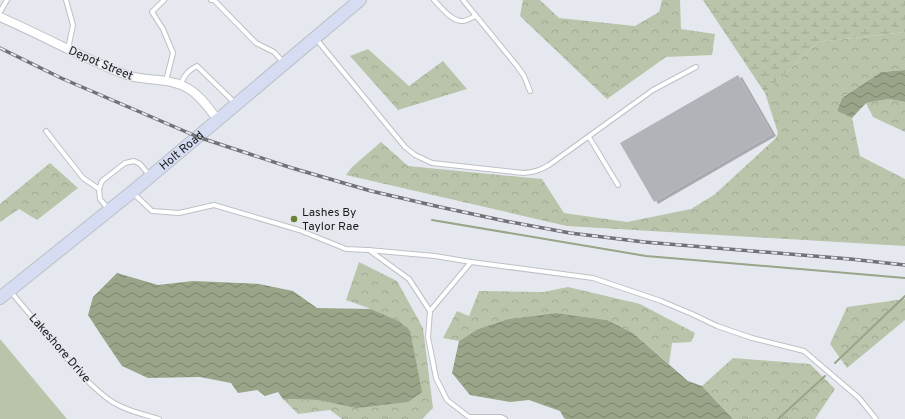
<svg xmlns="http://www.w3.org/2000/svg" width="905" height="419" font-family="Overpass,sans-serif">
<style>
.forest{fill:url(#forest-crowns)}
.wetland{fill:url(#wetland-marsh)}
.park{fill:#bac4ab}
.water{fill:url(#water-waves)}
.lines{fill:none;stroke-linecap:round;stroke-linejoin:round}
.stream{stroke:#99a488;stroke-width:2}
.building{fill:#b1b3b9;filter:url(#shadow)}
.service-casing{stroke:#bdc0c6;stroke-width:6}
.minor-casing{stroke:#bdc0c6;stroke-width:10}
.secondary-casing{stroke:#bdc0c6;stroke-width:14}
.service{stroke:#fff;stroke-width:4}
.minor{stroke:#fff;stroke-width:8}
.secondary{stroke:#d6dcf2;stroke-width:12}
.rail-casing{stroke:#717277;stroke-width:3.5}
.rail{stroke:#e6e8ef;stroke-width:2;stroke-dasharray:6;stroke-linecap:butt}
.poi-dot{fill:#688134;stroke:#e6e8ef;stroke-width:1.5}
.labels{text-anchor:middle;stroke-width:3;stroke-linejoin:round;paint-order:stroke}
.street-label{font-size:12px;fill:#19191c;stroke:#e6e8ef}
.poi-label{font-size:12px;fill:#19191c;stroke:#e6e8ef;text-anchor:start}
</style>
<defs>
<pattern id="forest-crowns" width="20" height="18" patternUnits="userSpaceOnUse"><rect width="20" height="18" fill="#bac4ab"/><path d="M2 6a3 3 0 1 1 6 0M12 15a3 3 0 1 1 6 0" fill="none" stroke="#9fa893"/></pattern>
<pattern id="wetland-marsh" width="20" height="14" patternUnits="userSpaceOnUse"><rect width="20" height="14" fill="#bac4ab"/><path d="M1 5h8M5 5V1M11 12h8M15 12V8" fill="none" stroke="#9fa893"/></pattern>
<pattern id="water-waves" width="16" height="10" patternUnits="userSpaceOnUse"><rect width="16" height="10" fill="#99a488"/><path d="M0 5q4-4 8 0t8 0" fill="none" stroke="#7c856e"/></pattern>
<filter id="shadow"><feDropShadow dx="4" dy="2" stdDeviation="0" flood-color="#0004"/></filter>
</defs>
<rect width="100%" height="100%" fill="#e6e8ef"/>
<g class="forest">
<path d="M523,0H540L559,18L635,26L659,12L662,0H680L681,29L715,34L712,55L666,57L607,99L520,16Z"/>
<path d="M905,32V70L881,72L842,98L837,111L852,118L860,156L905,179V246L567,226L346,175L352,167L381,142L408,166L542,179L564,213L627,222L691,209L714,195L776,138L778,133L765,93L818,42Z"/>
<path d="M368,49L409,86L443,61L467,89L398,110L350,56Z"/>
<path d="M889,99L905,102V132L873,117L866,103Z"/>
<path d="M50,163L78,188L37,220L19,209L0,222V204Z"/>
<path d="M359,262L397,281L423,328L433,408L422,419H342L330,410L298,414L283,399L318,400L399,321L371,309L346,300Z"/>
<path d="M568,287L640,304L695,333L691,342L672,343L669,364L633,333L607,320L556,313L508,319L478,329L459,341L443,338L457,311L469,316L479,291L544,292Z"/>
<path d="M905,299V320L847,368L830,344L847,307Z"/>
<path d="M733,358L810,364L835,389L815,419H733L702,386Z"/>
</g>
<path class="wetland" d="M703,0H905V32L818,42L765,93Z"/>
<path class="park" d="M0,339L67,419H0Z"/>
<g class="water">
<path d="M905,70V102L889,99L866,103L852,118L837,111L842,98L881,72Z"/>
<path d="M117,273L158,285L193,281L259,284L293,291L317,308L371,309L399,321L410,331L422,392L408,402L357,408L318,400L283,399L278,392L265,396L257,390L238,393L231,383L200,377L148,378L122,366L101,335L88,315L93,297Z"/>
<path d="M556,313L607,320L633,333L688,381L702,386L733,419H566L564,418L560,411L529,400L510,402L470,395L452,373L459,341L478,329L508,319Z"/>
</g>
<g class="lines">
<g class="stream">
<path d="M432,220L646,256L905,278"/>
<path d="M835,363L905,296"/>
<path d="M778,419L825,376"/>
</g>
</g>
<path class="building" d="M738,75L772,134L654,202L620,143Z"/>
<g class="lines">
<defs>
<g id="service">
<path d="M66,0L73,25L68,49"/>
<path d="M164,0L152,12L163,29L173,53L166,81"/>
<path d="M211,0H214L256,43L274,52L284,63"/>
<path d="M434,0C441,7 452,22 463,21C467,21 472,17 476,16"/>
<path d="M463,0L517,66L524,76L530,91"/>
<path d="M0,12L7,0"/>
<path d="M317,40L405,147L415,155L432,163L523,173C534,172 539,171 549,165L653,90L696,67"/>
<path d="M180,85C185,75 187,71 197,66L236,104"/>
<path d="M46,131L83,178L99,189"/>
<path d="M589,137L618,185"/>
<path d="M133,193L152,211L179,213L214,205L299,230L346,249L368,250L435,256L471,262L593,278L661,301L692,314L717,326L752,338L804,351L859,398L876,419"/>
<path d="M109,210L100,199L99,189L102,181L125,163L134,161L140,164L150,176"/>
<path d="M369,250L409,279L430,311"/>
<path d="M471,262L430,311L428,337L436,378L447,400L469,417H501L505,419"/>
<path d="M11,292L75,368C87,381 104,399 120,406C132,412 146,415 159,419"/>
</g>
<path id="minor" d="M0,17C25,28 49,40 74,52C92,60 109,69 127,75C147,82 170,77 189,89C201,96 209,109 218,120"/>
<g id="secondary">
<path id="s1" d="M0,298L132,192L360,0"/>
</g>
</defs>
<use href="#service" class="service-casing"/>
<use href="#minor" class="minor-casing"/>
<use href="#secondary" class="secondary-casing"/>
<use href="#service" class="service"/>
<use href="#minor" class="minor"/>
<use href="#secondary" class="secondary"/>
<defs>
<path id="rail" d="M0,48L61,78L198,137L292,168L371,191L440,207L505,221L570,233L644,242L850,259L905,265"/>
</defs>
<use href="#rail" class="rail-casing"/>
<use href="#rail" class="rail"/>
</g>
<circle class="poi-dot" cx="294" cy="219" r="4"/>
<g class="labels">
<g class="street-label">
<text transform="translate(101 63) rotate(23)" y="4">Depot Street</text>
<text dy="4" stroke="none"><textPath href="#s1" startOffset="234">Holt Road</textPath></text>
<text transform="translate(60 348) rotate(49)" y="4">Lakeshore Drive</text>
</g>
<g class="poi-label">
<text x="302" y="216">Lashes By<tspan x="302" dy="14">Taylor Rae</tspan></text>
</g>
</g>
</svg>
